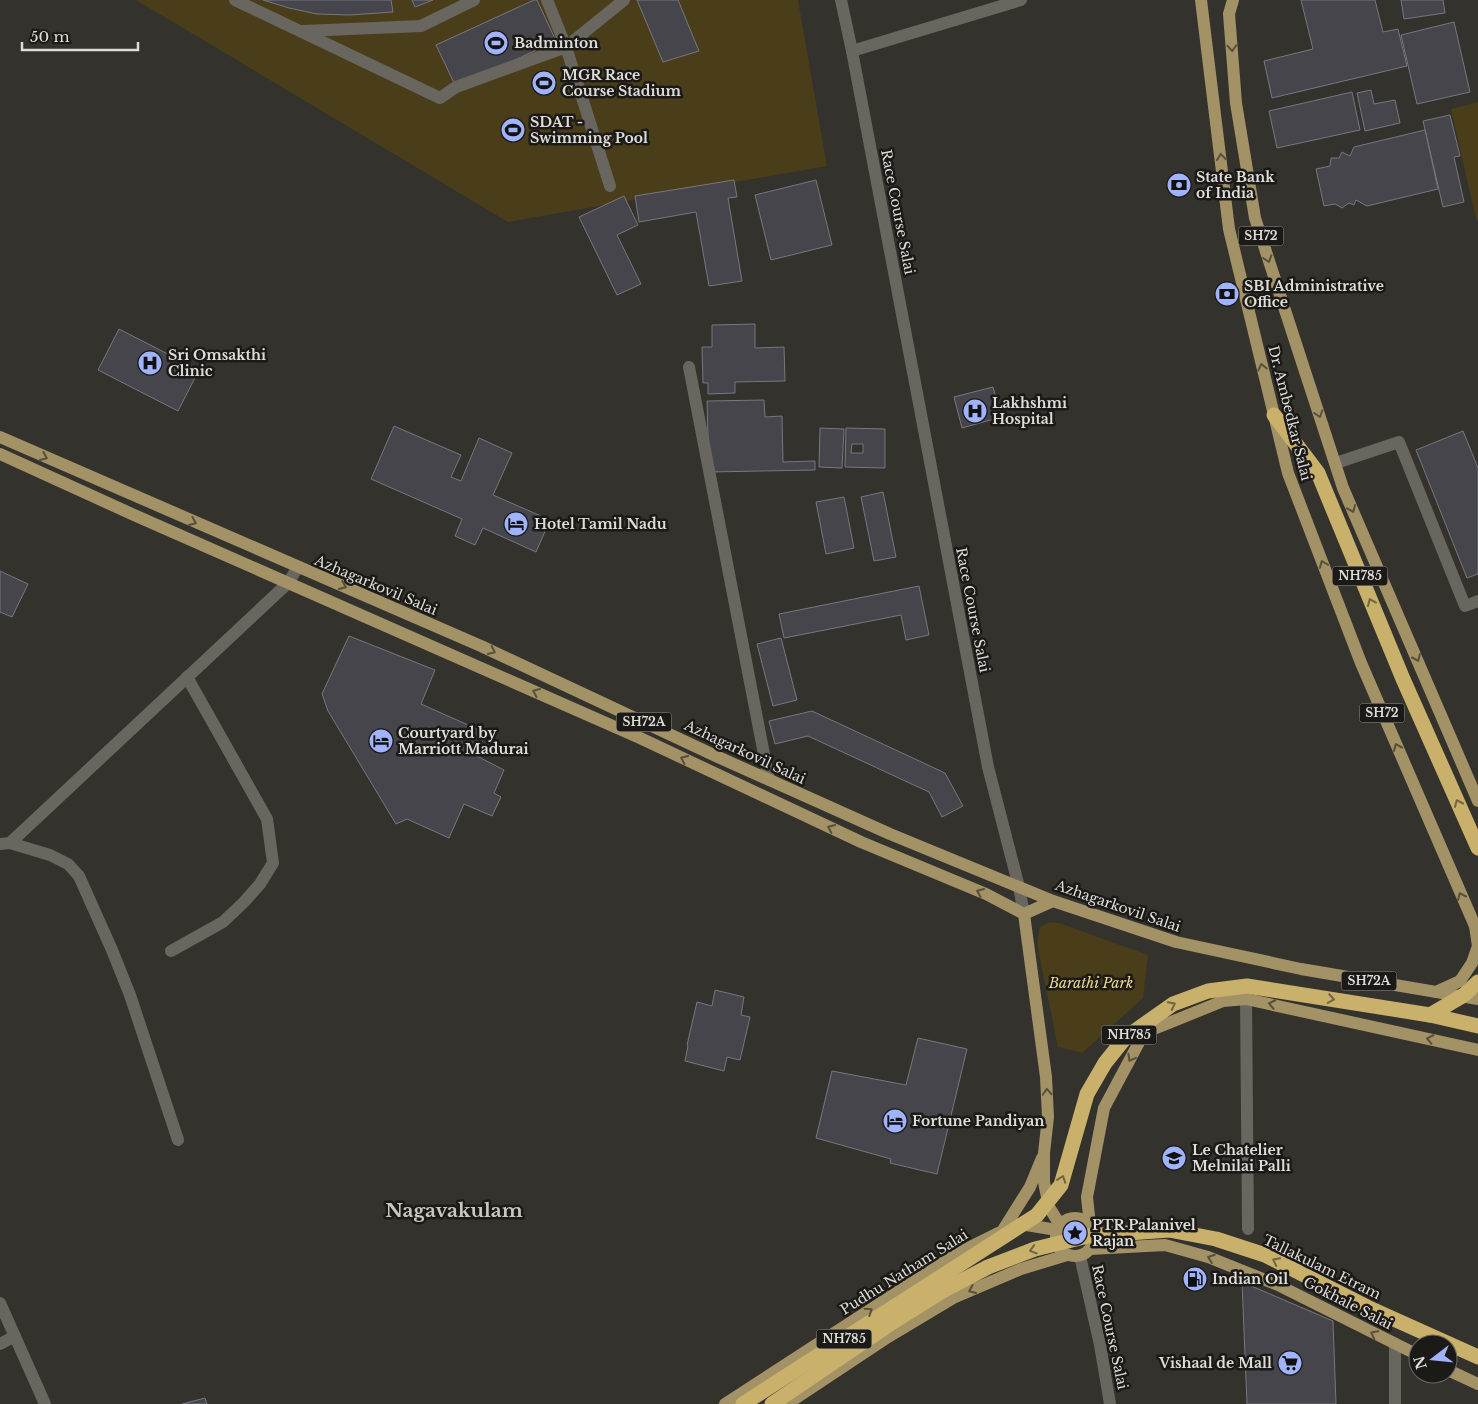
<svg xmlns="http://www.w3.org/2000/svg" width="1478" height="1404" font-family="'Libre Baskerville',serif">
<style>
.green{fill:#493d1a}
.building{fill:#45454b;stroke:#77777e;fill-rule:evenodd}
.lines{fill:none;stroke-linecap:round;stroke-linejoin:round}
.minor{stroke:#68665f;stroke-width:12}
.major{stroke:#a29266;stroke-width:12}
.highway{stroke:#c9b06b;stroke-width:15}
.oneway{stroke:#58503b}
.oneway2{stroke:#726541}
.labels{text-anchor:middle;stroke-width:5;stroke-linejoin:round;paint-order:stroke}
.shield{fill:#1b1a17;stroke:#a4a29f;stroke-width:1}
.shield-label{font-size:12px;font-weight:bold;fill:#deddd9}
.poi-label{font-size:14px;font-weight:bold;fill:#deddd9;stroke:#1b1a17;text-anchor:start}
.street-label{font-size:14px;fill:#deddd9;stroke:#1b1a17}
.park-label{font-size:14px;font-style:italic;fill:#f2d991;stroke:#1b1a17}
.district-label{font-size:19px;font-weight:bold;fill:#c9c6be;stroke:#1b1a17}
</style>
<rect width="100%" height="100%" fill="#34322c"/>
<g class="green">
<path d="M136,0H798L827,166L508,222Z"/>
<path d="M1478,102V221L1476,219L1451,109Z"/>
<path d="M1050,922L1059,923L1148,955L1143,998L1082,1053L1058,1047L1037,944L1040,927Z"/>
</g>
<g class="building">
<path d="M263,0H391L393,12L350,15L317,14L289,8Z"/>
<path d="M412,0H433L415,7Z"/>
<path d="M534,0H537L556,41L456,87L436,45Z"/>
<path d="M637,0H678L699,51L663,62Z"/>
<path d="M1301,0H1375L1383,32L1398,29L1407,66L1272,98L1264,61L1313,49Z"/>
<path d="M1401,0H1443L1445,13L1404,19Z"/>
<path d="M1454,22L1470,92L1417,104L1401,35Z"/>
<path d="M1371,90L1374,104L1395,100L1400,123L1365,131L1357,93Z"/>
<path d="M1352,92L1360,130L1277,148L1269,111Z"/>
<path d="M1450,115L1460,156L1454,157L1464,202L1443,207L1423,121Z"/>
<path d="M1425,130L1438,189L1367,206L1356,200L1354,205L1349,203L1342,208L1335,204L1324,206L1316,169L1330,166L1331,158H1339L1342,152L1350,156L1354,147Z"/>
<path d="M734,180L737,197L728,198L742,281L709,286L696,212L639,222L635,196Z"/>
<path d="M816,180L832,245L771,260L755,195Z"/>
<path d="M624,196L638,225L617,235L641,284L617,295L579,217Z"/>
<path d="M755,324V348L784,347L785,381L735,382V393L708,394V383H703L702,347H712V325Z"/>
<path d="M119,329L199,370L178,411L98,370Z"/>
<path d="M993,387L1001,417L962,428L954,397Z"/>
<path d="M764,400L765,417L782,416L783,462L815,461V470L709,472L707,401Z"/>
<path d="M394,426L461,455L451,477L461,481L479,438L512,453L493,495L550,520L536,552L483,528L475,545L455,536L462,519L371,479Z"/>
<path d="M820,428L844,429L842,468L819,467Z"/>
<path d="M846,428L885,429V468L845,467ZM852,444H863V453H851Z"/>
<path d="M1463,431L1478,468V574L1467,578L1416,450Z"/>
<path d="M883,492L896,557L874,561L861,497Z"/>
<path d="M844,497L854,548L826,554L816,502Z"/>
<path d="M0,571L28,584L12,617L0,612Z"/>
<path d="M919,586L929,635L906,640L901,615L784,638L779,614Z"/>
<path d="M349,636L435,670L421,704L486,733L477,756L504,770L494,793L501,797L492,816L464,804L449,838L407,819L396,824L328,711L322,694Z"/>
<path d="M781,638L797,700L773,706L757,644Z"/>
<path d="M812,711L945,773L963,806L942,817L929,792L808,736L775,744L769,721Z"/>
<path d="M715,990L744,997L741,1015L750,1017L740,1060L727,1057L724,1071L685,1061L688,1046L687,1045L697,1002L712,1006Z"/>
<path d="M918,1038L967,1049L937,1174L890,1163L891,1159L816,1138L832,1071L906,1085Z"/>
<path d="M1242,1282L1333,1321L1336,1404H1247Z"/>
<path d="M205,1398L207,1404H182Z"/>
</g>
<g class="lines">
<g class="minor">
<path d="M235,0L440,98L456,87L566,47L624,0"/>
<path d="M547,0L566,47L610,186"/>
<path d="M841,0L852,51L988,767L1019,887L1024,914"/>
<path d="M303,31L421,26L474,0"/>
<path d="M852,51L1021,0"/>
<path d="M689,367L769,780"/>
<path d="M1336,463L1399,442L1465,606L1478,601"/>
<path d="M10,843L288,583L298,567"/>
<path d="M0,844L10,843L50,855L68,864L79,876L112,950L130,995L178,1140"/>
<path d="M171,951L223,922L244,902L260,884L273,863L267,819L187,677"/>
<path d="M1246,999L1248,1229"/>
<path d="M1080,1256L1100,1345L1110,1404"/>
<path d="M0,1303L45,1404"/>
<path d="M0,1344L15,1336"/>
<path d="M1395,1344V1404"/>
</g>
<g class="major">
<path d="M1201,0L1229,229L1288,473L1361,663L1475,926L1478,946L1472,963L1460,981L1436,992"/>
<path d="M1233,0L1229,14L1236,103L1255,218L1343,488L1478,801"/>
<path d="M0,437L481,646L718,757L890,834L1053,901L1176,942L1301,969L1478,999"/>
<path d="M0,454L134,515L640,738L861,842L986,894L1024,914"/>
<path d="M1024,914L1046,1077L1048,1117L1044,1153V1182L1049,1207L1060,1225"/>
<path d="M1024,914L1053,901"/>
<circle cx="1075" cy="1237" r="19"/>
<path d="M1017,1225L1020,1224L1057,1230"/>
<path d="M1090,1225L1087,1197L1104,1108L1144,1033L1223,1001L1246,999L1478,1050"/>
<path d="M1003,1230L1030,1187L1042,1158"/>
<path d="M1090,1249L1165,1245L1208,1257L1278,1285L1418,1355"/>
<path d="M1448,1370L1478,1384"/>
<path d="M725,1404L933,1269L966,1249L998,1233"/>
<path d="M787,1404L888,1337L953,1298L1021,1269L1067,1255"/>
</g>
<g class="highway">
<path d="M1274,415L1318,473L1403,679L1478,848"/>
<path d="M1430,1015L1464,995L1478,982"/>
<path d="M743,1404L1037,1215L1061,1185L1087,1094L1105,1063L1125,1038L1173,1004L1208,991L1247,986L1430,1015L1478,1026"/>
<path d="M772,1404L890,1324L946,1289L988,1267L1035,1249L1088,1236L1169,1230L1216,1239L1265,1255L1367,1307L1478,1357"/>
</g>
</g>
<defs><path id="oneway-chevron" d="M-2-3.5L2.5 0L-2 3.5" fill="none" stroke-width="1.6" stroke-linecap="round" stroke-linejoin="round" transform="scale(1.25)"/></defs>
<g class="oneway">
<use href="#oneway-chevron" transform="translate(1232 48) rotate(86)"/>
<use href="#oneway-chevron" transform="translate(1221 157) rotate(-97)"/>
<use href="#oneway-chevron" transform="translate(1268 259) rotate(72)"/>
<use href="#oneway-chevron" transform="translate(1262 367) rotate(-103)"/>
<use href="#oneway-chevron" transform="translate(1319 414) rotate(72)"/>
<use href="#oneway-chevron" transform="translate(44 457) rotate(23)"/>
<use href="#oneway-chevron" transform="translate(1352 509) rotate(67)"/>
<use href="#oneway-chevron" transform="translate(193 522) rotate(23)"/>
<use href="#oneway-chevron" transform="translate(1323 564) rotate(-111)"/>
<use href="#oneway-chevron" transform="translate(343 586) rotate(23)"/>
<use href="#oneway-chevron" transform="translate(492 651) rotate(25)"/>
<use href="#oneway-chevron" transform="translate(1417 658) rotate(66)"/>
<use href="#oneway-chevron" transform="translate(536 692) rotate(-156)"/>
<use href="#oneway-chevron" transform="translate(1397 747) rotate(-114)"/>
<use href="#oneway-chevron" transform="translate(684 759) rotate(-155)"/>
<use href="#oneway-chevron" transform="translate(831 828) rotate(-155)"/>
<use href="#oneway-chevron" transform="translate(980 892) rotate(-156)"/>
<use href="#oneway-chevron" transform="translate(1461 896) rotate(-114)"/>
<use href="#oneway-chevron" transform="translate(1272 1004) rotate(-168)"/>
<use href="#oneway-chevron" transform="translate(1430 1039) rotate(-168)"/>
<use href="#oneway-chevron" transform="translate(1131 1058) rotate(118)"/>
<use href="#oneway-chevron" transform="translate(1047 1092) rotate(-93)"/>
<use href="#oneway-chevron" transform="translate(1211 1258) rotate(-160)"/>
<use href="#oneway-chevron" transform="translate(972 1290) rotate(157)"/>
<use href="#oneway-chevron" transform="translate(869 1311) rotate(-33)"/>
<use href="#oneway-chevron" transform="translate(1374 1334) rotate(-153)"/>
</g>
<g class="oneway2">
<use href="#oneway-chevron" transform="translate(1371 602) rotate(-113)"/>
<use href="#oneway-chevron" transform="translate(1458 803) rotate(-114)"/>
<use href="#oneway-chevron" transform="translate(1331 999) rotate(9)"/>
<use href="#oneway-chevron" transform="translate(1172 1005) rotate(-27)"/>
<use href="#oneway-chevron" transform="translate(1062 1179) rotate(-70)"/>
<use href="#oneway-chevron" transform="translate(1033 1250) rotate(163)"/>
<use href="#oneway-chevron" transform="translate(1276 1261) rotate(-153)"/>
</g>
<defs>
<symbol id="stadium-disc" viewBox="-11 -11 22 22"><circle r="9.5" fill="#a0b3fd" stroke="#1b1a17"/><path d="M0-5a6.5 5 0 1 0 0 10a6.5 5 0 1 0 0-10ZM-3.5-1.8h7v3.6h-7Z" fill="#111"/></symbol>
<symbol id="bank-disc" viewBox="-11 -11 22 22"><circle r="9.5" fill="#a0b3fd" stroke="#1b1a17"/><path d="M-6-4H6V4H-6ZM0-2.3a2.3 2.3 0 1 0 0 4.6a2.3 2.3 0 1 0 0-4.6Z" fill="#111"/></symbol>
<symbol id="hospital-disc" viewBox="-11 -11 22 22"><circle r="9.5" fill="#a0b3fd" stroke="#1b1a17"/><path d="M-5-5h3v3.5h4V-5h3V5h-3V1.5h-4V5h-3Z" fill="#111"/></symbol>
<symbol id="hotel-disc" viewBox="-11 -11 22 22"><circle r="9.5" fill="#a0b3fd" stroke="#1b1a17"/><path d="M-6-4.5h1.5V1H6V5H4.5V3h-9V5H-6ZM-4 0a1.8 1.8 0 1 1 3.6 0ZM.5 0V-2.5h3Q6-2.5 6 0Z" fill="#111"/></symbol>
<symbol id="school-disc" viewBox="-11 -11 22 22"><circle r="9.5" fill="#a0b3fd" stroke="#1b1a17"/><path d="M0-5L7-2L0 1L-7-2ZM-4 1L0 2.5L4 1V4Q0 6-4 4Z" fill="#111"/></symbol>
<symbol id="sight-disc" viewBox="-11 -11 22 22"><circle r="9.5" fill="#a0b3fd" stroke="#1b1a17"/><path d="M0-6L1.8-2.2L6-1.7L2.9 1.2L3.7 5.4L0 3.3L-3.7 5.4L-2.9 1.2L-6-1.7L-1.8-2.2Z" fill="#111"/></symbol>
<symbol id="fuel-disc" viewBox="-11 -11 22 22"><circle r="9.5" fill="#a0b3fd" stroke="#1b1a17"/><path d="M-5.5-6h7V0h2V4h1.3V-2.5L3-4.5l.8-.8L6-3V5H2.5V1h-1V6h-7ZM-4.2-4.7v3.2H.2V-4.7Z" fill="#111"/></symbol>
<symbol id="supermarket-disc" viewBox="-11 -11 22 22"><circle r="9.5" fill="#a0b3fd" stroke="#1b1a17"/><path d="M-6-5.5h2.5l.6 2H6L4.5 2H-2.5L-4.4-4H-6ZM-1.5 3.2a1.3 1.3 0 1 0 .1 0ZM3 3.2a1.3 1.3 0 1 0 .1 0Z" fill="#111"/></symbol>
</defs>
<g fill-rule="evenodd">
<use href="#stadium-disc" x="482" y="29" width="28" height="28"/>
<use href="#stadium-disc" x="530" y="69" width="28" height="28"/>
<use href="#stadium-disc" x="499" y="116" width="28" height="28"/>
<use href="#bank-disc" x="1165" y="171" width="28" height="28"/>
<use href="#bank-disc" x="1213" y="280" width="28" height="28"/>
<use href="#hospital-disc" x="136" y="349" width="28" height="28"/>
<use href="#hospital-disc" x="961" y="397" width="28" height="28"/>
<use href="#hotel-disc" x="502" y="510" width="28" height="28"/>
<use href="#hotel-disc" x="367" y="727" width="28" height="28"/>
<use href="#hotel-disc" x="881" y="1107" width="28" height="28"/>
<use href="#school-disc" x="1160" y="1144" width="28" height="28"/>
<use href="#sight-disc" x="1061" y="1219" width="28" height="28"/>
<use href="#fuel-disc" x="1181" y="1265" width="28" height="28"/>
<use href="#supermarket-disc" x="1276" y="1349" width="28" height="28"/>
</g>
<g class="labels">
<g class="shield">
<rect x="1238.5" y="226.5" width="45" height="19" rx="4"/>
<rect x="1332.5" y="566.5" width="55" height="19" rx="4"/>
<rect x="1359.5" y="703.5" width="45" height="19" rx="4"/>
<rect x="616.5" y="712.5" width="55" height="19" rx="4"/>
<rect x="1341.5" y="971.5" width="55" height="19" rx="4"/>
<rect x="1101.5" y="1025.5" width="55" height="19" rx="4"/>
<rect x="816.5" y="1329.5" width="55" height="19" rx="4"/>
</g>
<g class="shield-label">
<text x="1261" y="240">SH72</text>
<text x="1360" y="580">NH785</text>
<text x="1382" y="717">SH72</text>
<text x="644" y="726">SH72A</text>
<text x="1369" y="985">SH72A</text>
<text x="1129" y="1039">NH785</text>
<text x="844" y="1343">NH785</text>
</g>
<g class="poi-label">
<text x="514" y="48">Badminton</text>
<text x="562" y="80">MGR Race<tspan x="562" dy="16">Course Stadium</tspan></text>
<text x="530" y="127">SDAT -<tspan x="530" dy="16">Swimming Pool</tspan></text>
<text x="1196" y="182">State Bank<tspan x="1196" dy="16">of India</tspan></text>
<text x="1244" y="291">SBI Administrative<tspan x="1244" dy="16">Office</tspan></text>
<text x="168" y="360">Sri Omsakthi<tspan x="168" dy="16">Clinic</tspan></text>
<text x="992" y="408">Lakhshmi<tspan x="992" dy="16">Hospital</tspan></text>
<text x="534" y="529">Hotel Tamil Nadu</text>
<text x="398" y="738">Courtyard by<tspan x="398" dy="16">Marriott Madurai</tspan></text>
<text x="912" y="1126">Fortune Pandiyan</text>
<text x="1192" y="1155">Le Chatelier<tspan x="1192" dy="16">Melnilai Palli</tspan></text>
<text x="1092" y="1230">PTR Palanivel<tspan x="1092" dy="16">Rajan</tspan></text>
<text x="1212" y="1284">Indian Oil</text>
<text x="1272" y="1368" text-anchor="end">Vishaal de Mall</text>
</g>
<g class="street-label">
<text transform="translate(898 212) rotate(79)" y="5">Race Course Salai</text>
<text transform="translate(1290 413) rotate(76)" y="5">Dr. Ambedkar Salai</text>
<text transform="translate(376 585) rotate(23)" y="5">Azhagarkovil Salai</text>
<text transform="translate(973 610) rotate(79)" y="5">Race Course Salai</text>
<text transform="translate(745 752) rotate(25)" y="5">Azhagarkovil Salai</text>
<text transform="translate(1118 906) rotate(19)" y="5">Azhagarkovil Salai</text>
<text transform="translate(1322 1267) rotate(26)" y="5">Tallakulam Etram</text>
<text transform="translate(904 1272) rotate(-32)" y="5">Pudhu Natham Salai</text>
<text transform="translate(1348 1303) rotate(27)" y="5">Gokhale Salai</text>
<text transform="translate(1110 1327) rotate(78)" y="5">Race Course Salai</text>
</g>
<g class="park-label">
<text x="1091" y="988">Barathi Park</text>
</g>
<g class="district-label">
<text x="454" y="1217">Nagavakulam</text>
</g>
</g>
<g transform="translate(1433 1359) rotate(254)"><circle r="24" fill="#1b1a17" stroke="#696865"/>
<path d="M0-4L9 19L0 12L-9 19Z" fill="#a0b3fd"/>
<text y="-8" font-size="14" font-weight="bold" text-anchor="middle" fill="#deddd9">N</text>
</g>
<path d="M22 42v8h116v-8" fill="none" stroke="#deddd9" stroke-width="2.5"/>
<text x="30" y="42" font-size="15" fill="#deddd9" stroke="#1b1a17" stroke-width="4" paint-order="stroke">50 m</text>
</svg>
